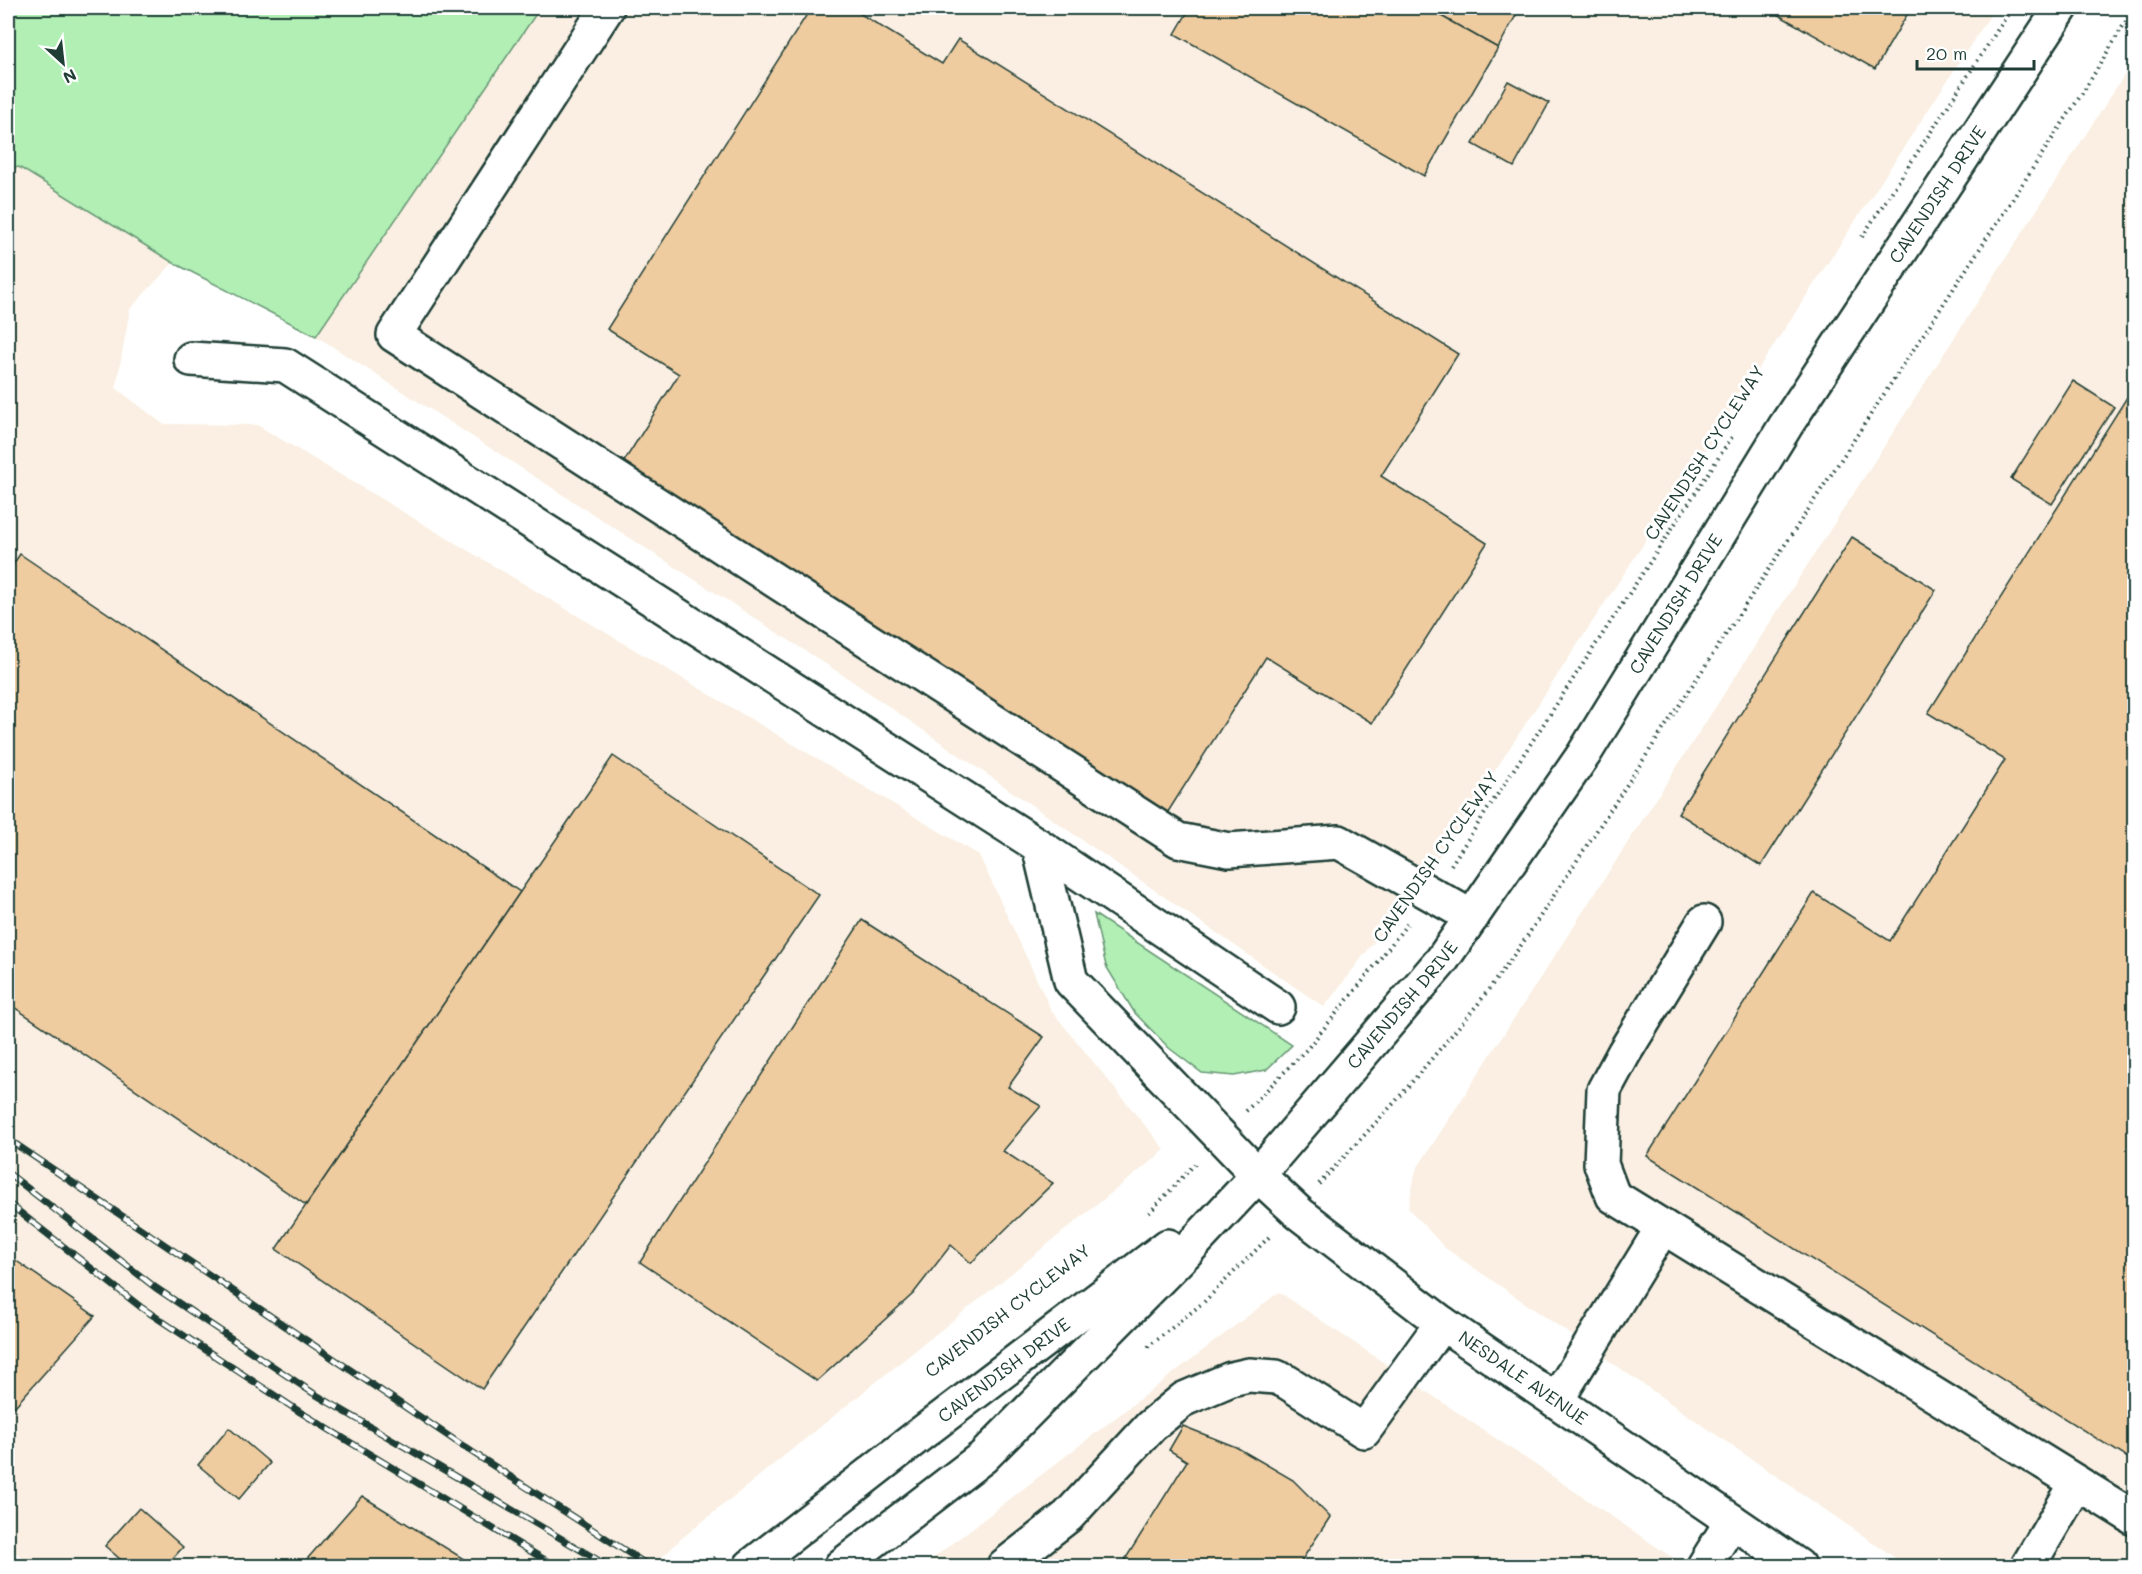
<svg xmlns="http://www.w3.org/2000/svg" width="2142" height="1574" font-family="Mali,sans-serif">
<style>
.built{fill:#faefe2}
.green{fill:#b1efb5;stroke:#689674;stroke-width:1.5}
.building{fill:#efcba0;stroke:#1f3d34;stroke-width:1.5}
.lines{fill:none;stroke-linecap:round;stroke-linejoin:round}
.minor-casing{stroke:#1f3d34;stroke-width:38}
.major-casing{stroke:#1f3d34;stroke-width:38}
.path{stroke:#1f3d34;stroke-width:4;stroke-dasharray:1.5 4.5;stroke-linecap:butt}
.minor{stroke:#fff;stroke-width:33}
.major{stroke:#fff;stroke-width:33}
.rail-casing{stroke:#1f3d34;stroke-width:7}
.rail{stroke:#fff;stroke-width:4.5;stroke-dasharray:14;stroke-linecap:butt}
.labels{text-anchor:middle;stroke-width:6;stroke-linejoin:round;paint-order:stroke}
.street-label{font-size:18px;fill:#1f3d34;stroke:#fff}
</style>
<rect width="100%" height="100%" fill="#fff"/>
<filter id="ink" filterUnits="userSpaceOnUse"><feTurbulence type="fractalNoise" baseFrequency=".0167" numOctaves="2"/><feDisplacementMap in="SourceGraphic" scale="12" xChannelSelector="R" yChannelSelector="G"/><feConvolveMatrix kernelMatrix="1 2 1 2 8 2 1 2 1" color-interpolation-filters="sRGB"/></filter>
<g filter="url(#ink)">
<g class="built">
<path d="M540,8H1995L1431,868L1324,1007L846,677L316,336Z"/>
<path d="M2134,60V1566H1907L1445,1248L1408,1208L1416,1170Z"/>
<path d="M19,167L173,263L130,309L116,388L163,424L257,425L979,855L1051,1010L1165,1150L682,1538L653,1566H32L8,1546V169Z"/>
<path d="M1279,1292L1685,1566H923Z"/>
</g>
<g class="green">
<path d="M8,8H540L316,336L172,262L19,167L8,169Z"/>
<path d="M1094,914L1292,1045L1266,1070L1234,1076L1202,1073L1169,1048L1134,1012L1106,966Z"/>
</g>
<g class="building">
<path d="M811,8H851L942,64L958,39L1458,354L1381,476L1487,543L1372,723L1266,657L1166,815L618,471L679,374L607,329Z"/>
<path d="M1190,8H1427L1498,48L1424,176L1175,34Z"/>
<path d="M1427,8H1520L1498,48Z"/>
<path d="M1766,8H1911L1875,69Z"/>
<path d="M1508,81L1549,103L1514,167L1473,144Z"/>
<path d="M2073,381L2114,407L2052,504L2011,479Z"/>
<path d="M2134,386V1462L1647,1156L1814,893L1890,941L2005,760L1928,713Z"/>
<path d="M8,411L14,455H8Z"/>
<path d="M1852,537L1936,590L1761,866L1678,813Z"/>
<path d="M20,554L520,892L306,1205L8,1003V572Z"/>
<path d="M613,756L819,895L482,1389L276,1249Z"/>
<path d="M862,920L1044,1037L1008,1087L1041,1106L1003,1151L1053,1183L971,1263L951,1245L913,1294L817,1381L640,1262Z"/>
<path d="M8,1255L95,1316L8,1414Z"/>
<path d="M1183,1426L1236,1447L1293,1480L1330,1517L1298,1566H1121L1187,1461L1169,1450Z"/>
<path d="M229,1428L270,1463L239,1499L198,1465Z"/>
<path d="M362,1496L475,1566H301Z"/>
<path d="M139,1508L183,1547L166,1566H128L105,1546Z"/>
</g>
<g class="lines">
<defs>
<g id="minor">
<path d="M607,8L394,335L1178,840L1229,850L1339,842L1472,917"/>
<path id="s1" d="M191,359L285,365L1039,846L1071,981L1258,1175L1300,1214L1442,1323L1798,1566"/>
<path d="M1039,846L1278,1007"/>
<path d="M1704,922L1624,1053L1604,1090L1601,1164L1613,1196L2134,1518"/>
<path d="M1556,1401L1663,1227"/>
<path d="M1004,1566L1068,1516L1151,1426L1184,1399L1231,1379L1249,1375L1276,1377L1287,1382L1364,1431L1442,1323"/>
<path d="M1704,1566L1732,1521"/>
<path d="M2028,1566L2077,1483"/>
</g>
<g id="major">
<path id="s2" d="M751,1566L922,1433L1168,1246"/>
<path id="s3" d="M841,1566L983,1457L1184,1254L1258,1175L1442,960L1584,754L1786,425L2061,8"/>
</g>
</defs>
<use href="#minor" class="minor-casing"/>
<use href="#major" class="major-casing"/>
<g class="path">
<path d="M1862,237L2012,8"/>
<path d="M1451,865L1732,437"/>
<path d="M1246,1111L1307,1049L1362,982L1407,924"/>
<path d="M1319,1184L1395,1102L1478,1004L1522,944L2085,89L2134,8"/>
<path d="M1149,1213L1195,1164"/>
<path d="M1148,1347L1204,1302L1271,1235"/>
<path d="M705,1566L716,1557"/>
</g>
<use href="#minor" class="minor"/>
<use href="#major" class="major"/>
<defs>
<g id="rail">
<path d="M8,1139L472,1452L649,1566"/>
<path d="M8,1173L156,1288L313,1393L608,1566"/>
<path d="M8,1203L142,1308L300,1412L555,1566"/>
</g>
</defs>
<use href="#rail" class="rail-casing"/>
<use href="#rail" class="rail"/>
</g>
</g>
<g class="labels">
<g class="street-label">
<text dy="6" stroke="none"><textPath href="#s3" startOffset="1768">CAVENDISH DRIVE</textPath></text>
<text transform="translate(1705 453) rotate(-57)" y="6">CAVENDISH CYCLEWAY</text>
<text dy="6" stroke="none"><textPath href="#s3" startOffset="1282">CAVENDISH DRIVE</textPath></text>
<text transform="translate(1436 857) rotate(-55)" y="6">CAVENDISH CYCLEWAY</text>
<text dy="6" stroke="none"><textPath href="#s3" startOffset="796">CAVENDISH DRIVE</textPath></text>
<text transform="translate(1008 1311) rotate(-38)" y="6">CAVENDISH CYCLEWAY</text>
<text dy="6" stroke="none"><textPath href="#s2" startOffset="320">CAVENDISH DRIVE</textPath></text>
<text dy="6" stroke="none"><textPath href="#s1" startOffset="1731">NESDALE AVENUE</textPath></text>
</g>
</g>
<rect width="2142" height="1574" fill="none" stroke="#fff" stroke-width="30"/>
<rect x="15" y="15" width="2112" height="1544" fill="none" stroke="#1f3d34" stroke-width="2" filter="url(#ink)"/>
<g transform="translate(63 63) rotate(153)" stroke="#ffffff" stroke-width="4.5" paint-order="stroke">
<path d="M0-4.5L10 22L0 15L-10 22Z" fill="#1f3d34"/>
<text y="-9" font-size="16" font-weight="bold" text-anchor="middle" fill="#1f3d34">N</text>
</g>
<path d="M1917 60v9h117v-9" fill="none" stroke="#1f3d34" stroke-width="3"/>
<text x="1926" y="60" font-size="18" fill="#1f3d34" stroke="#ffffff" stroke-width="4.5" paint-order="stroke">20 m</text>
</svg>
